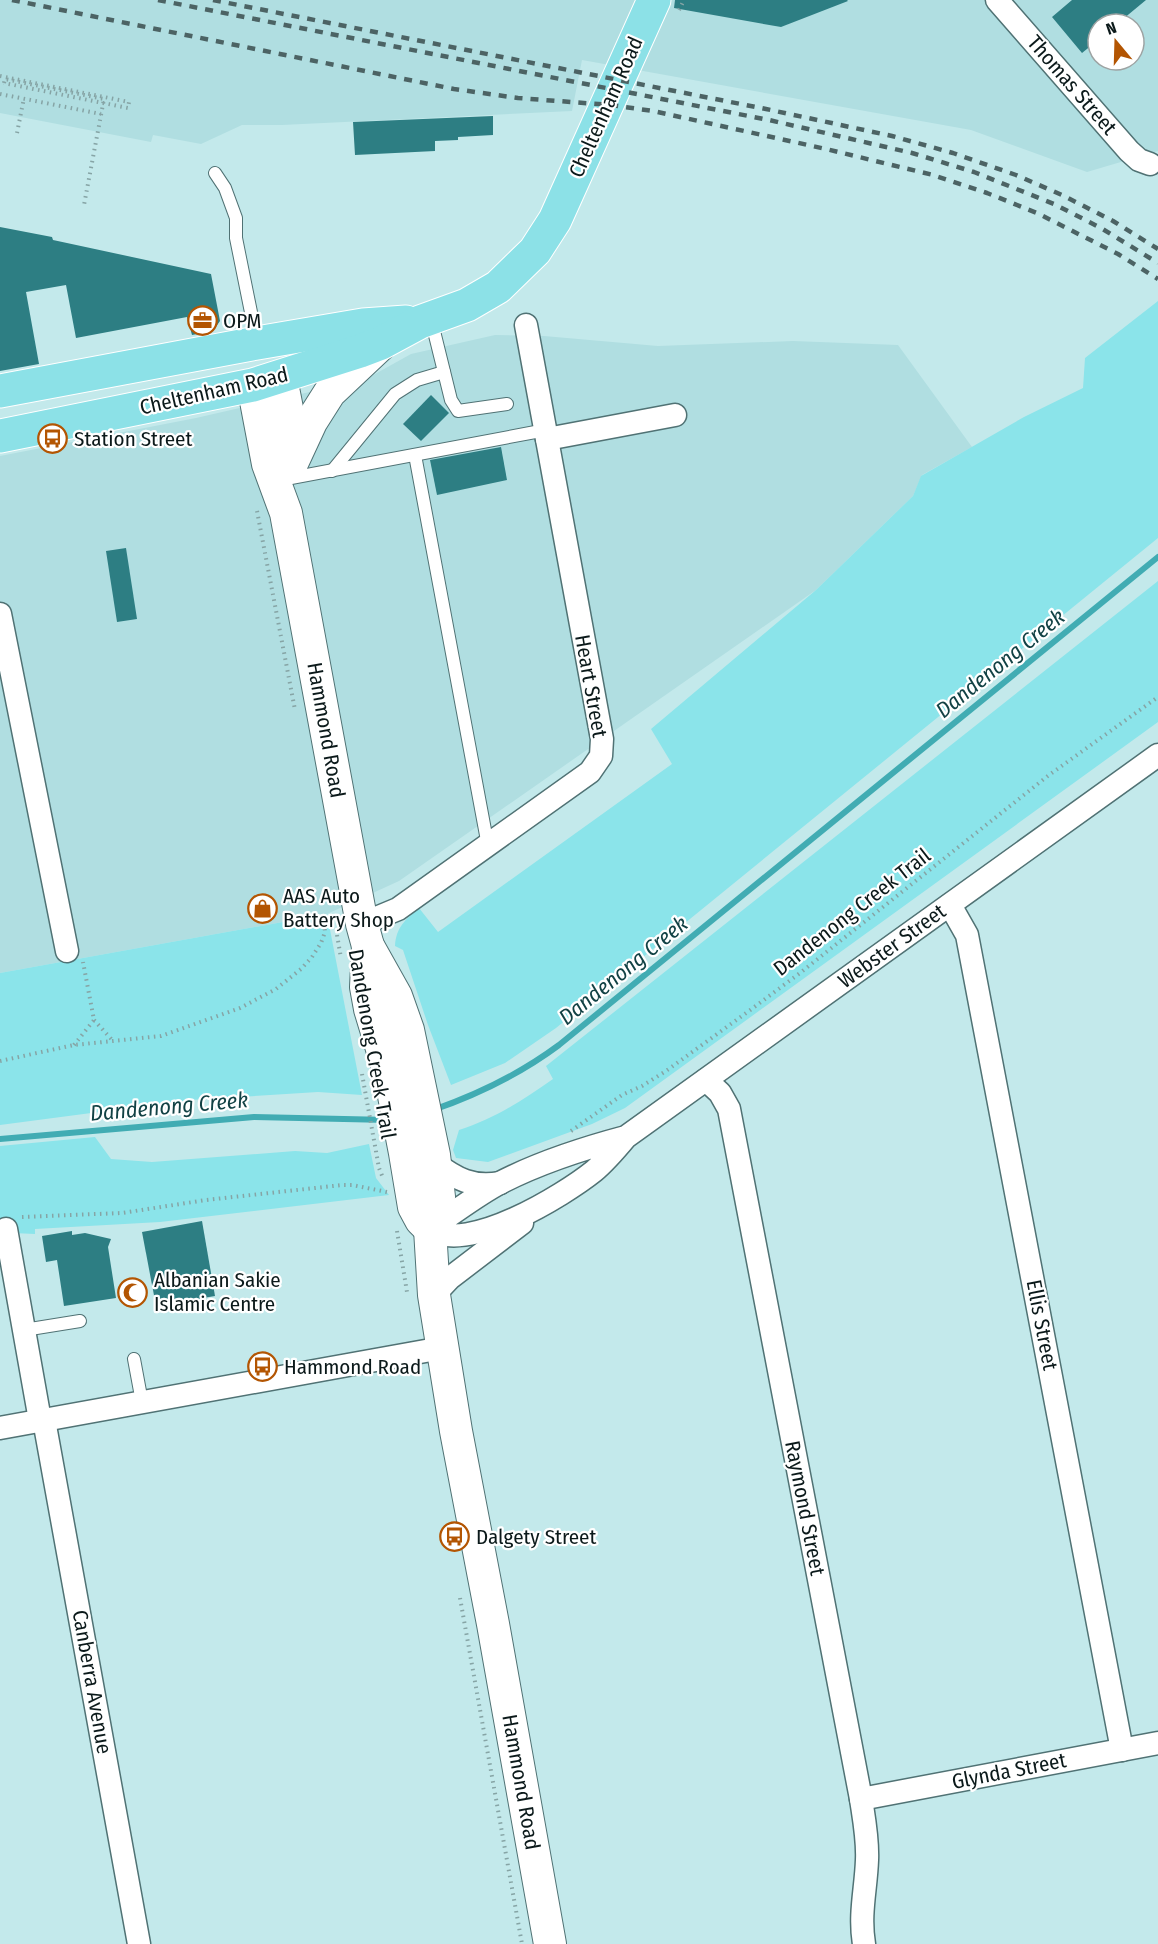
<svg xmlns="http://www.w3.org/2000/svg" width="1158" height="1944" font-family="'Fira Sans Condensed',sans-serif">
<style>
.built{fill:#b0dee1;fill-rule:evenodd}
.green{fill:#8be4ea}
.lines{fill:none;stroke-linecap:round;stroke-linejoin:round}
.stream{stroke:#41acb3;stroke-width:6}
.building{fill:#2d7e83}
.service-casing{stroke:#507274;stroke-width:14}
.minor-casing{stroke:#507274;stroke-width:25}
.secondary-casing{stroke:#507274;stroke-width:34}
.primary-casing{stroke:#fff;stroke-width:35}
.path{stroke:#86a4a5;stroke-width:4;stroke-dasharray:1.5 4.5;stroke-linecap:butt}
.service{stroke:#fff;stroke-width:12}
.minor{stroke:#fff;stroke-width:22}
.secondary{stroke:#fff;stroke-width:32}
.primary{stroke:#8ce1e7;stroke-width:33}
.rail{stroke:#4c6364;stroke-width:4.5;stroke-dasharray:8 8;stroke-linecap:butt}
.path-bridge{stroke:#86a4a5;stroke-width:4;stroke-dasharray:1.5 4.5;stroke-linecap:butt}
.labels{text-anchor:middle;stroke-width:4.5;stroke-linejoin:round;paint-order:stroke}
.street-label{font-size:21px;fill:#0b191a;stroke:#fff}
.poi-label{font-size:21px;fill:#0b191a;stroke:#fff;text-anchor:start}
.water-label{font-size:22px;font-style:italic;fill:#124245;stroke:#fff}
</style>
<rect width="100%" height="100%" fill="#c3e9eb"/>
<g class="built">
<path d="M0,0H1158V151L1087,172L971,130L582,60L572,111L282,125H242L201,144L153,135L151,142L0,113ZM1098,24H1134V60H1098Z"/>
<path d="M495,335L544,336L658,346L793,341L898,345L972,447L922,475L913,496L816,590L399,881L327,914L0,973V456L196,418L366,379L411,354Z"/>
</g>
<g class="green">
<path d="M1158,301V538L556,1028L505,1063L451,1085L428,1025L403,950L395,946C396,927 406,919 419,908L438,932L672,764L651,729L816,590L913,496L921,476L1024,417L1083,388L1085,358Z"/>
<path d="M1158,581V722L625,1108L592,1124L488,1162L456,1158L453,1150L459,1130C494,1119 523,1100 553,1079L546,1066Z"/>
<path d="M327,914L362,1095L318,1092L190,1100L0,1125V973Z"/>
<path d="M95,1137L111,1159L152,1162L295,1151L327,1153L369,1144L376,1178L389,1195L160,1222L35,1229V1234L13,1233L0,1229V1146Z"/>
</g>
<g class="lines">
<g class="stream">
<path d="M433,1110C479,1094 520,1074 559,1045L1158,557"/>
<path d="M0,1139L254,1117L389,1120"/>
</g>
</g>
<g class="building">
<path d="M675,0H847L848,1L781,27L674,8Z"/>
<path d="M1072,0H1146L1117,24H1098V40L1082,53L1052,17Z"/>
<path d="M493,116V135L458,137V140L435,141V151L355,155L353,122Z"/>
<path d="M0,227L52,237L53,240L211,274L220,321L213,331L192,335L187,317L76,338L66,285L26,292L39,364L0,371Z"/>
<path d="M431,395L449,413L421,441L403,424Z"/>
<path d="M501,447L507,480L437,495L430,460Z"/>
<path d="M126,548L137,619L117,622L106,551Z"/>
<path d="M202,1221L215,1296L156,1306L142,1232Z"/>
<path d="M72,1231V1235L85,1233L111,1239L108,1247L116,1298L64,1306L57,1260L46,1262L42,1236Z"/>
</g>
<g class="lines">
<defs>
<g id="service">
<path d="M215,173L225,188L236,218V238L257,342"/>
<path d="M431,319L451,400L458,411L507,404"/>
<path d="M415,455L488,846"/>
<path d="M332,471L395,394L417,380L444,372"/>
<path d="M291,478L546,430"/>
<path d="M24,1330L80,1321"/>
<path d="M134,1359L142,1402"/>
</g>
<g id="minor">
<path d="M997,0L1129,151L1139,160L1150,164"/>
<path d="M547,439L675,415"/>
<path d="M0,614L67,951"/>
<path d="M950,905L967,935L1122,1750"/>
<path d="M362,924L398,909L590,772L601,756L602,739L526,325"/>
<path d="M706,1080L720,1093L729,1109L861,1799C864,1819 868,1839 867,1860C866,1889 859,1914 864,1944"/>
<path d="M626,1137C581,1149 537,1163 496,1185C473,1198 452,1214 430,1229C467,1255 564,1195 594,1171C606,1161 616,1149 626,1137L1158,755"/>
<path d="M435,1163C456,1179 473,1188 500,1183"/>
<path d="M6,1229L40,1420"/>
<path d="M434,1295L450,1278L522,1223"/>
<path d="M44,1420L139,1944"/>
<path d="M0,1428L442,1348"/>
<path d="M861,1799L1158,1743"/>
</g>
<g id="secondary">
<path d="M281,378L290,424L292,458"/>
<path d="M253,385L268,464L286,513L362,924L368,946L396,996L408,1030L434,1155L439,1197L436,1214L430,1229L434,1295L456,1431L493,1624L550,1944"/>
<path d="M292,463L311,422L330,392L381,344"/>
<path d="M368,946L366,987L370,1009L390,1075L405,1153L414,1207L421,1220L430,1229"/>
</g>
<g id="primary">
<path d="M0,391L257,343L363,325L406,322"/>
<path d="M0,436L253,385L360,351L381,343L420,322L467,305L498,287L535,251L555,220L654,0"/>
</g>
</defs>
<use href="#service" class="service-casing"/>
<use href="#minor" class="minor-casing"/>
<use href="#secondary" class="secondary-casing"/>
<use href="#primary" class="primary-casing"/>
<g class="path">
<path d="M679,10L684,0"/>
<path d="M4,83L5,79L104,99L84,205"/>
<path d="M0,94L101,114"/>
<path d="M17,133L24,98"/>
<path d="M257,511L295,710"/>
<path d="M337,935L341,958"/>
<path d="M94,1020L114,1042"/>
<path d="M74,1045L94,1020L83,962"/>
<path d="M0,1061L74,1045L161,1036L240,1008L276,989L301,969L312,957L321,943L325,932L324,920L334,917V919"/>
<path d="M362,1074L379,1168L383,1178"/>
<path d="M571,1131L622,1095L642,1086L666,1071L753,1008L800,973L1049,775L1158,697"/>
<path d="M22,1217L122,1213L206,1200L342,1185H352L387,1192"/>
<path d="M397,1231L407,1292"/>
<path d="M460,1598L522,1944"/>
</g>
<use href="#service" class="service"/>
<use href="#minor" class="minor"/>
<use href="#secondary" class="secondary"/>
<use href="#primary" class="primary"/>
<g class="rail">
<path d="M12,0L454,89L518,98L611,105L653,111L826,149L933,175L987,193L1037,213L1118,254L1158,279"/>
<path d="M158,0L769,120L912,153L974,172L1054,204L1101,228L1158,263"/>
<path d="M213,0L766,109L892,136L953,153L1016,175L1062,195L1113,221L1158,249"/>
</g>
<path class="path-bridge" d="M0,76L129,102L128,108L4,83"/>
</g>
<defs>
<symbol id="office-ring" viewBox="-11 -11 22 22"><circle r="9.5" fill="#fff" stroke="#b35502" stroke-width="1.5"/><path d="M-6-3h4V-5.5h4V-3h4V5H-6ZM-1-4.5V-3h2v-1.5ZM-6 0V1H6V0Z" fill="#b35502"/></symbol>
<symbol id="bus-ring" viewBox="-11 -11 22 22"><circle r="9.5" fill="#fff" stroke="#b35502" stroke-width="1.5"/><path d="M-5-6H5V4H4V6H2V4H-2V6H-4V4H-5ZM-3.5-4V0h7V-4ZM-3.5 1.2v1.5H-2V1.2ZM2 1.2v1.5H3.5V1.2Z" fill="#b35502"/></symbol>
<symbol id="shop-ring" viewBox="-11 -11 22 22"><circle r="9.5" fill="#fff" stroke="#b35502" stroke-width="1.5"/><path d="M-5-2.5h2.3a2.7 3.5 0 0 1 5.4 0H5L5.5 6h-11ZM-1.5-2.5h3a1.5 2.3 0 0 0-3 0Z" fill="#b35502"/></symbol>
<symbol id="mosque-ring" viewBox="-11 -11 22 22"><circle r="9.5" fill="#fff" stroke="#b35502" stroke-width="1.5"/><path d="M3.5-4.9A6 6 0 1 0 3.5 4.9A5 5 0 1 1 3.5-4.9Z" fill="#b35502"/></symbol>
</defs>
<g fill-rule="evenodd">
<use href="#office-ring" x="186" y="304" width="33" height="33"/>
<use href="#bus-ring" x="36" y="422" width="33" height="33"/>
<use href="#shop-ring" x="246" y="892" width="33" height="33"/>
<use href="#mosque-ring" x="116" y="1276" width="33" height="33"/>
<use href="#bus-ring" x="246" y="1350" width="33" height="33"/>
<use href="#bus-ring" x="438" y="1520" width="33" height="33"/>
</g>
<g class="labels">
<g class="street-label">
<text transform="translate(1072 85) rotate(49)" y="7">Thomas Street</text>
<text transform="translate(606 107) rotate(-66)" y="7">Cheltenham Road</text>
<text transform="translate(214 391) rotate(-13)" y="7">Cheltenham Road</text>
<text transform="translate(591 686) rotate(80)" y="7">Heart Street</text>
<text transform="translate(326 730) rotate(80)" y="7">Hammond Road</text>
<text transform="translate(852 912) rotate(-38)" y="7">Dandenong Creek Trail</text>
<text transform="translate(892 946) rotate(-36)" y="7">Webster Street</text>
<text transform="translate(372 1044) rotate(80)" y="7">Dandenong Creek Trail</text>
<text transform="translate(1042 1325) rotate(79)" y="7">Ellis Street</text>
<text transform="translate(805 1508) rotate(79)" y="7">Raymond Street</text>
<text transform="translate(92 1682) rotate(80)" y="7">Canberra Avenue</text>
<text transform="translate(1009 1771) rotate(-11)" y="7">Glynda Street</text>
<text transform="translate(521 1782) rotate(80)" y="7">Hammond Road</text>
</g>
<g class="poi-label">
<text x="223" y="328">OPM</text>
<text x="74" y="446">Station Street</text>
<text x="283" y="903">AAS Auto<tspan x="283" dy="24">Battery Shop</tspan></text>
<text x="154" y="1287">Albanian Sakie<tspan x="154" dy="24">Islamic Centre</tspan></text>
<text x="284" y="1374">Hammond Road</text>
<text x="476" y="1544">Dalgety Street</text>
</g>
<g class="water-label">
<text transform="translate(1000 663) rotate(-39)" y="8">Dandenong Creek</text>
<text transform="translate(623 970) rotate(-39)" y="8">Dandenong Creek</text>
<text transform="translate(169 1106) rotate(-5)" y="8">Dandenong Creek</text>
</g>
</g>
<g transform="translate(1116 42) rotate(341)"><circle r="28" fill="#ffffff" stroke="#9da3a3" stroke-width="1.5"/>
<path d="M0-4.5L10 22L0 15L-10 22Z" fill="#b35502"/>
<text y="-9" font-size="16" font-weight="bold" text-anchor="middle" fill="#0b191a">N</text>
</g>
</svg>
